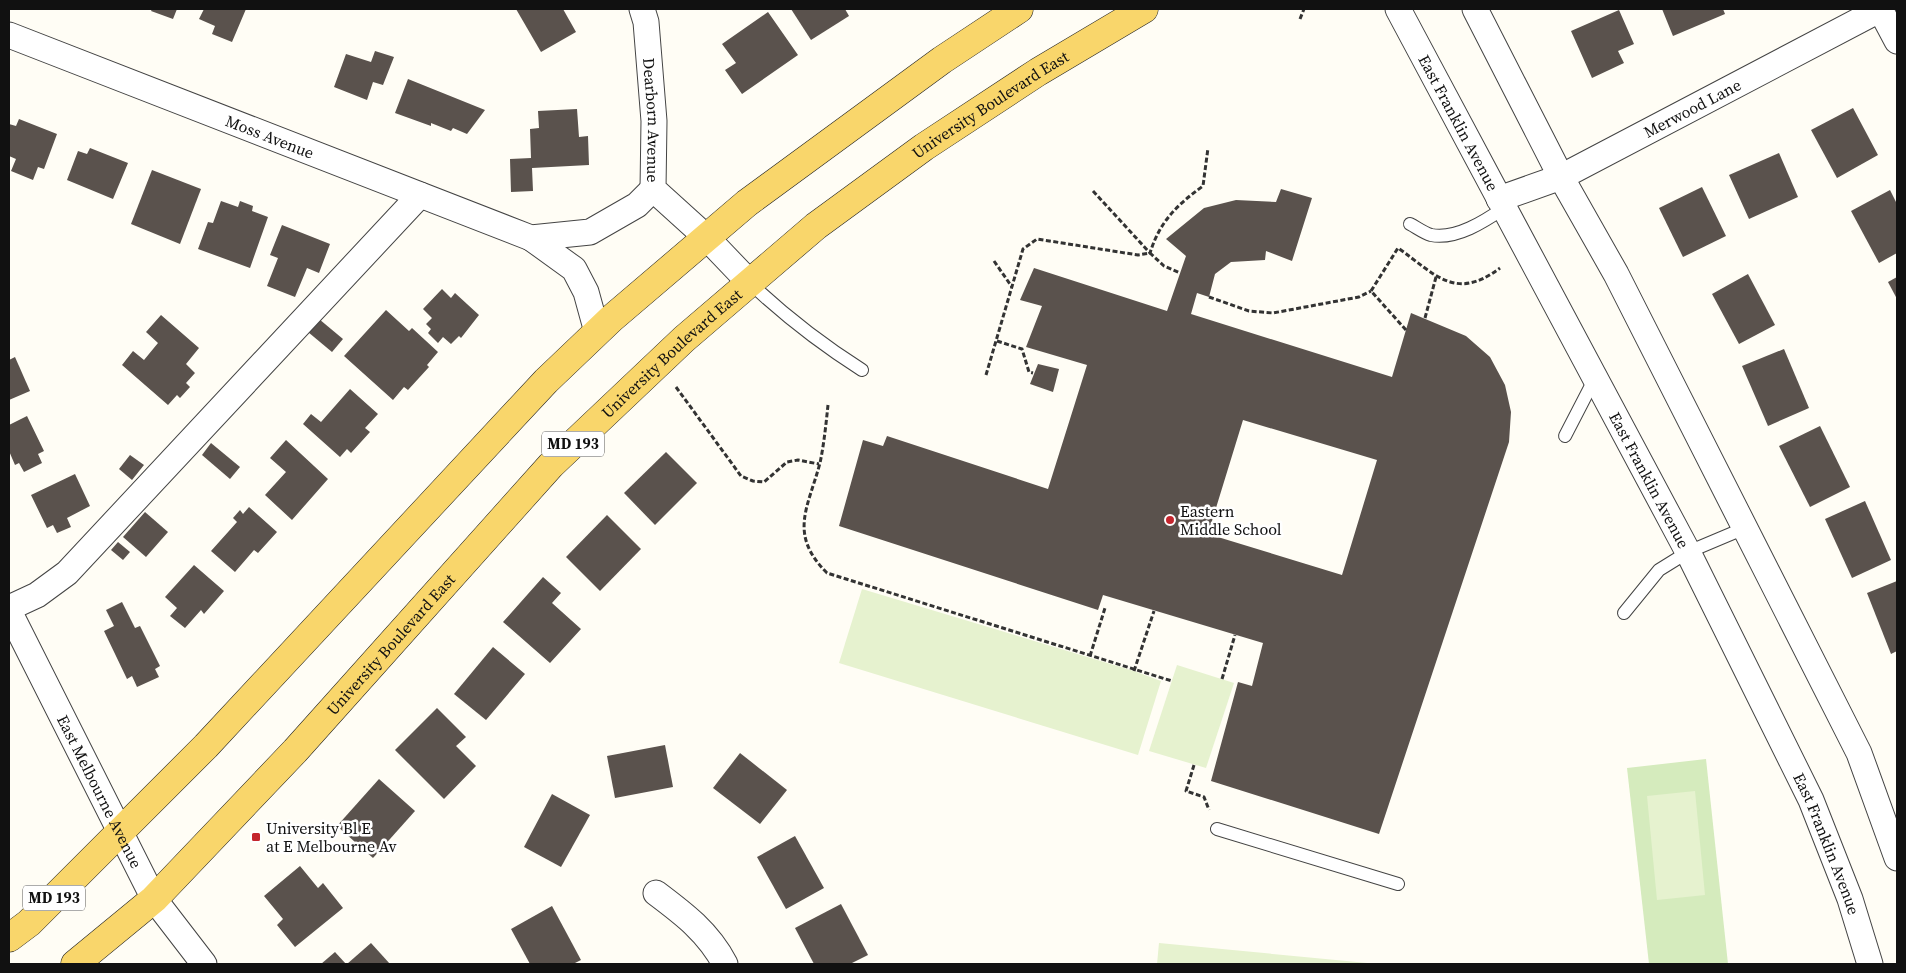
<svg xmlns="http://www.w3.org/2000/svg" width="1906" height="973" font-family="'Source Serif 4',serif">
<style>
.green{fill:#d5ebbd}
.pitch{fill:#e6f2cf}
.building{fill:#5a524d;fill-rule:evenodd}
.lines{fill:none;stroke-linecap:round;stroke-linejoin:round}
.service-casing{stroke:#444;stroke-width:14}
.minor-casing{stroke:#444;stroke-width:27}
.primary-casing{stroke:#222;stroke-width:29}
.path{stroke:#333;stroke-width:3;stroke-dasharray:5 2.5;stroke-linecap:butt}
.service{stroke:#fff;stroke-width:12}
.minor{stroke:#fff;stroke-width:25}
.primary{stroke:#f9d66b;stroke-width:28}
.poi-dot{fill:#c4262e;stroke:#fff;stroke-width:2}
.labels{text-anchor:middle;stroke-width:5;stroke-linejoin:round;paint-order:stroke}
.shield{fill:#fff;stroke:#585858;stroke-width:1}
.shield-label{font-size:15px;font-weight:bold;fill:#111}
.street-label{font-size:16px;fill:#111;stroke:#fff}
.poi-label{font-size:16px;fill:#111;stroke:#fff;text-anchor:start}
</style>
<rect width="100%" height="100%" fill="#fffdf5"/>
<path class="green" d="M1706,759L1728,964H1649L1627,768Z"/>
<g class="pitch">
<path d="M862,589L1134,671L1161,681L1138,755L839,663Z"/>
<path d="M1177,665L1234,683L1206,768L1149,751Z"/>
<path d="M1695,791L1705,895L1657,900L1647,796Z"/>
<path d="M1159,943L1378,964H1157Z"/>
</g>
<g class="building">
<path d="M152,9H177L173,19L151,11Z"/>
<path d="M204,9H246L232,42L212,34L215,26L199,19Z"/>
<path d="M516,9H563L576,32L541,52Z"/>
<path d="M791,9H845L849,16L811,40Z"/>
<path d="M1662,9H1723L1725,14L1673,36Z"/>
<path d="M1619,10L1634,44L1618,51L1624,63L1592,78L1571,31Z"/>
<path d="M768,12L798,55L742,94L725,70L736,63L722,44Z"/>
<path d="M375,51L394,57L383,85L373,82L367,100L334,87L346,54L371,62Z"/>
<path d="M408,79L485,110L467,134L453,128L451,131L431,123V126L395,113Z"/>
<path d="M1853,108L1878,155L1837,178L1811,130Z"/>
<path d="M577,109L579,137L588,136L589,165L532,168L533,191L511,192L510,159L531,158L530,129L539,128L538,111Z"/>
<path d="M19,119L57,134L44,169L38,167L33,180L11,171L16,159L9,156V124L16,126Z"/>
<path d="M90,148L128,163L113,199L67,180L78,151L87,154Z"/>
<path d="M1779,153L1798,197L1749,219L1729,175Z"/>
<path d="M152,170L201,189L180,244L131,224Z"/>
<path d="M1702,187L1726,236L1683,257L1659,208Z"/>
<path d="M1281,189L1312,198L1292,261L1266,251L1265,260L1231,262L1215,274L1209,297L1197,293L1191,314L1392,377L1411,313L1466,336L1490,357L1505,385L1511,412L1509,442L1379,834L1211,781L1238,682L1252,686L1263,643L1103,595L1098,610L839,526L863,440L883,446L887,436L1048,489L1087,365L1026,347L1042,306L1020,300L1034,268L1167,311L1186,256L1166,239L1204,208L1236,200L1276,202ZM1243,420L1377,460L1342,575L1208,534Z"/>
<path d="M1890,190L1897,204V253L1879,263L1851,211Z"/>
<path d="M221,201L238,207L240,201L253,206L252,211L268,217L250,268L198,249L208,222L213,223Z"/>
<path d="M282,225L330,244L319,273L307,268L295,297L267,286L278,258L270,255Z"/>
<path d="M1748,274L1775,325L1739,344L1712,294Z"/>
<path d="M1897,277V299L1888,282Z"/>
<path d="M442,289L451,298L455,293L479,315L461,338L459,336L451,344L443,337L438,343L428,333L431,329L426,324L432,318L423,309Z"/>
<path d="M386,310L409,331L412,328L438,352L427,365L429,367L408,390L404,387L393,400L344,356Z"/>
<path d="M161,315L199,348L186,364L195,373L186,383L190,387L180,398L177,395L168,405L122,365L133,351L144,360L158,343L146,332Z"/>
<path d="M319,319L343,339L332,352L308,332Z"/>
<path d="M1784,349L1809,408L1768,426L1742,366Z"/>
<path d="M15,357L30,391L9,400V360Z"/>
<path d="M1038,364L1059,369L1053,392L1030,384Z"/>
<path d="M350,389L378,414L365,428L370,432L351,453L347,449L340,457L303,424L311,414L321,422Z"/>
<path d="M27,416L44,451L38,454L42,463L24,472L19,463L15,465L9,451V425Z"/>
<path d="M1820,426L1850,487L1810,507L1779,446Z"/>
<path d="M286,440L328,479L292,520L265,495L286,472L270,458Z"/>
<path d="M211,443L240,467L230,479L202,455Z"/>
<path d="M666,452L697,483L655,525L624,493Z"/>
<path d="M130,455L144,465L132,480L119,469Z"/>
<path d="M75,474L90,506L67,518L71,527L57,533L53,525L47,528L31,495Z"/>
<path d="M1865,501L1891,560L1852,578L1825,519Z"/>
<path d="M249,507L277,532L258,553L254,550L235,572L211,551L237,522L233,518L240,510L243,514Z"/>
<path d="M145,512L168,532L146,557L123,537Z"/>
<path d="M607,515L641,549L600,591L566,557Z"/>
<path d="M118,542L130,552L123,560L111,550Z"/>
<path d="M194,565L224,591L204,614L201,610L185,628L170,616L177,608L165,597Z"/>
<path d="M543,577L561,593L552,603L581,629L550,663L503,622Z"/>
<path d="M1897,581V651L1891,654L1867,593Z"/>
<path d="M122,602L135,628L140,626L160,666L155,669L159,677L137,687L132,676L127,679L104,631L114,626L106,610Z"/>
<path d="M493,647L525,674L486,720L454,694Z"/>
<path d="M437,708L466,737L456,746L476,766L444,799L395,750Z"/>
<path d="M665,745L673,787L615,798L607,756Z"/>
<path d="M740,753L787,790L760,824L713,788Z"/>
<path d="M379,779L415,811L373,858L337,826Z"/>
<path d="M552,794L590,815L561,867L524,847Z"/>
<path d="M795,836L824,888L786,909L757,857Z"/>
<path d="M300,866L318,888L323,883L343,908L295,947L277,925L283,919L264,896Z"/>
<path d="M841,904L868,955L850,964H814L795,928Z"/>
<path d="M552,906L581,960L573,964H530L511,929Z"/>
<path d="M371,943L390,964H347Z"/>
<path d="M335,952L346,964H321Z"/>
</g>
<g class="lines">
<defs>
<g id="service">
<path d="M1410,224C1416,227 1424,233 1431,235C1456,240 1485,221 1504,208"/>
<path d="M750,283C785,316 821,344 862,370"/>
<path d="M1565,436L1595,378"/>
<path d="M1624,613L1659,570L1688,552L1745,528"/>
<path d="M1217,829L1398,884"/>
</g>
<g id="minor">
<path id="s1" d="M642,9L646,22L654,121L653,189L706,237L750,283"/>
<path id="s2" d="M1398,9L1688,552L1811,800L1850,899L1870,964"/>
<path d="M1475,9L1561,177L1616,274L1859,753L1897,858"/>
<path d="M1880,9L1897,41"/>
<path id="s3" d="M9,35L531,238L590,232L637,205L653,189"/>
<path id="s4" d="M1499,199L1561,177L1881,9"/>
<path d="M531,238L574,269L586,292L597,332"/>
<path d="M9,608L37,595L67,573L420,195"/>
<path id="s5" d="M9,611L154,899L204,964"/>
<path d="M656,893C684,914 708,932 725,964"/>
</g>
<g id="primary">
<path d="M9,938L29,923L206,746L546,381L611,319L747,203L942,60L1019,9"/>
<path id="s6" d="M75,964L154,899L295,751L551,465L684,339L816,226L924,147L1038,72L1144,9"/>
</g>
</defs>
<use href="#service" class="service-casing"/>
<use href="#minor" class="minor-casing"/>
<use href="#primary" class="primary-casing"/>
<g class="path">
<path d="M1300,19L1304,9"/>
<path d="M1093,191L1150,253C1160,221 1177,205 1203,186L1208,148"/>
<path d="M994,261L1012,287"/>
<path d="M1209,297L1249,311L1273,313L1359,297L1371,291"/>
<path d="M1425,318L1436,277"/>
<path d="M1406,330L1371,291L1398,248C1435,274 1455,302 1500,268"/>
<path d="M997,341L1022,349L1029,372L1033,373"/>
<path d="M986,375L1023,249L1037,239L1138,255L1150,253L1164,266L1180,273"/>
<path d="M676,387L741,476L753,481L764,482L787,462L798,460L819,464"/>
<path d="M828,405C826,424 824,444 820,463C808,508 788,534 827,573L1172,681"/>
<path d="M1090,656L1105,608"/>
<path d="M1134,671L1154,611"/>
<path d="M1222,679L1235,635"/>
<path d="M1194,765L1186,791L1204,797L1209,810"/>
</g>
<use href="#service" class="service"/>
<use href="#minor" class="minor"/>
<use href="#primary" class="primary"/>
</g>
<g class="poi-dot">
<circle cx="1170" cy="520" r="5"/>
<rect x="251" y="832" width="10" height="10" rx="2.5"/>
</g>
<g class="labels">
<g class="shield">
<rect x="542" y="431.5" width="62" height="25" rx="4"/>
<rect x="23" y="885.5" width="62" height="25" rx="4"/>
</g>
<g class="shield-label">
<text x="573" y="449">MD 193</text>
<text x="54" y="903">MD 193</text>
</g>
<g class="street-label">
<text dy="6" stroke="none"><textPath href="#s6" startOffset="1260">University Boulevard East</textPath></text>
<text dy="6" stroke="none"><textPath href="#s4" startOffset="214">Merwood Lane</textPath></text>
<text dy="6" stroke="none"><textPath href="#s1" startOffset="112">Dearborn Avenue</textPath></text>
<text dy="6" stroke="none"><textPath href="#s2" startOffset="129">East Franklin Avenue</textPath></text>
<text dy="6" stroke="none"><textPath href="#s3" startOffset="280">Moss Avenue</textPath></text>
<text dy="6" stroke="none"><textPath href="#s6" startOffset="855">University Boulevard East</textPath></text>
<text dy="6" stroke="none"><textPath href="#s2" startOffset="534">East Franklin Avenue</textPath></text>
<text dy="6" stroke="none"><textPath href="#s6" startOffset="450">University Boulevard East</textPath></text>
<text dy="6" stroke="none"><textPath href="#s5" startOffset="202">East Melbourne Avenue</textPath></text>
<text dy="6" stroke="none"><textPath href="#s2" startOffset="939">East Franklin Avenue</textPath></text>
</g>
<g class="poi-label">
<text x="1180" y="517">Eastern<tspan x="1180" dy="18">Middle School</tspan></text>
<text x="266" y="834">University Bl E<tspan x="266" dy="18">at E Melbourne Av</tspan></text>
</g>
</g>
<rect width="1906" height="973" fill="none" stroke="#111111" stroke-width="20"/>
</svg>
